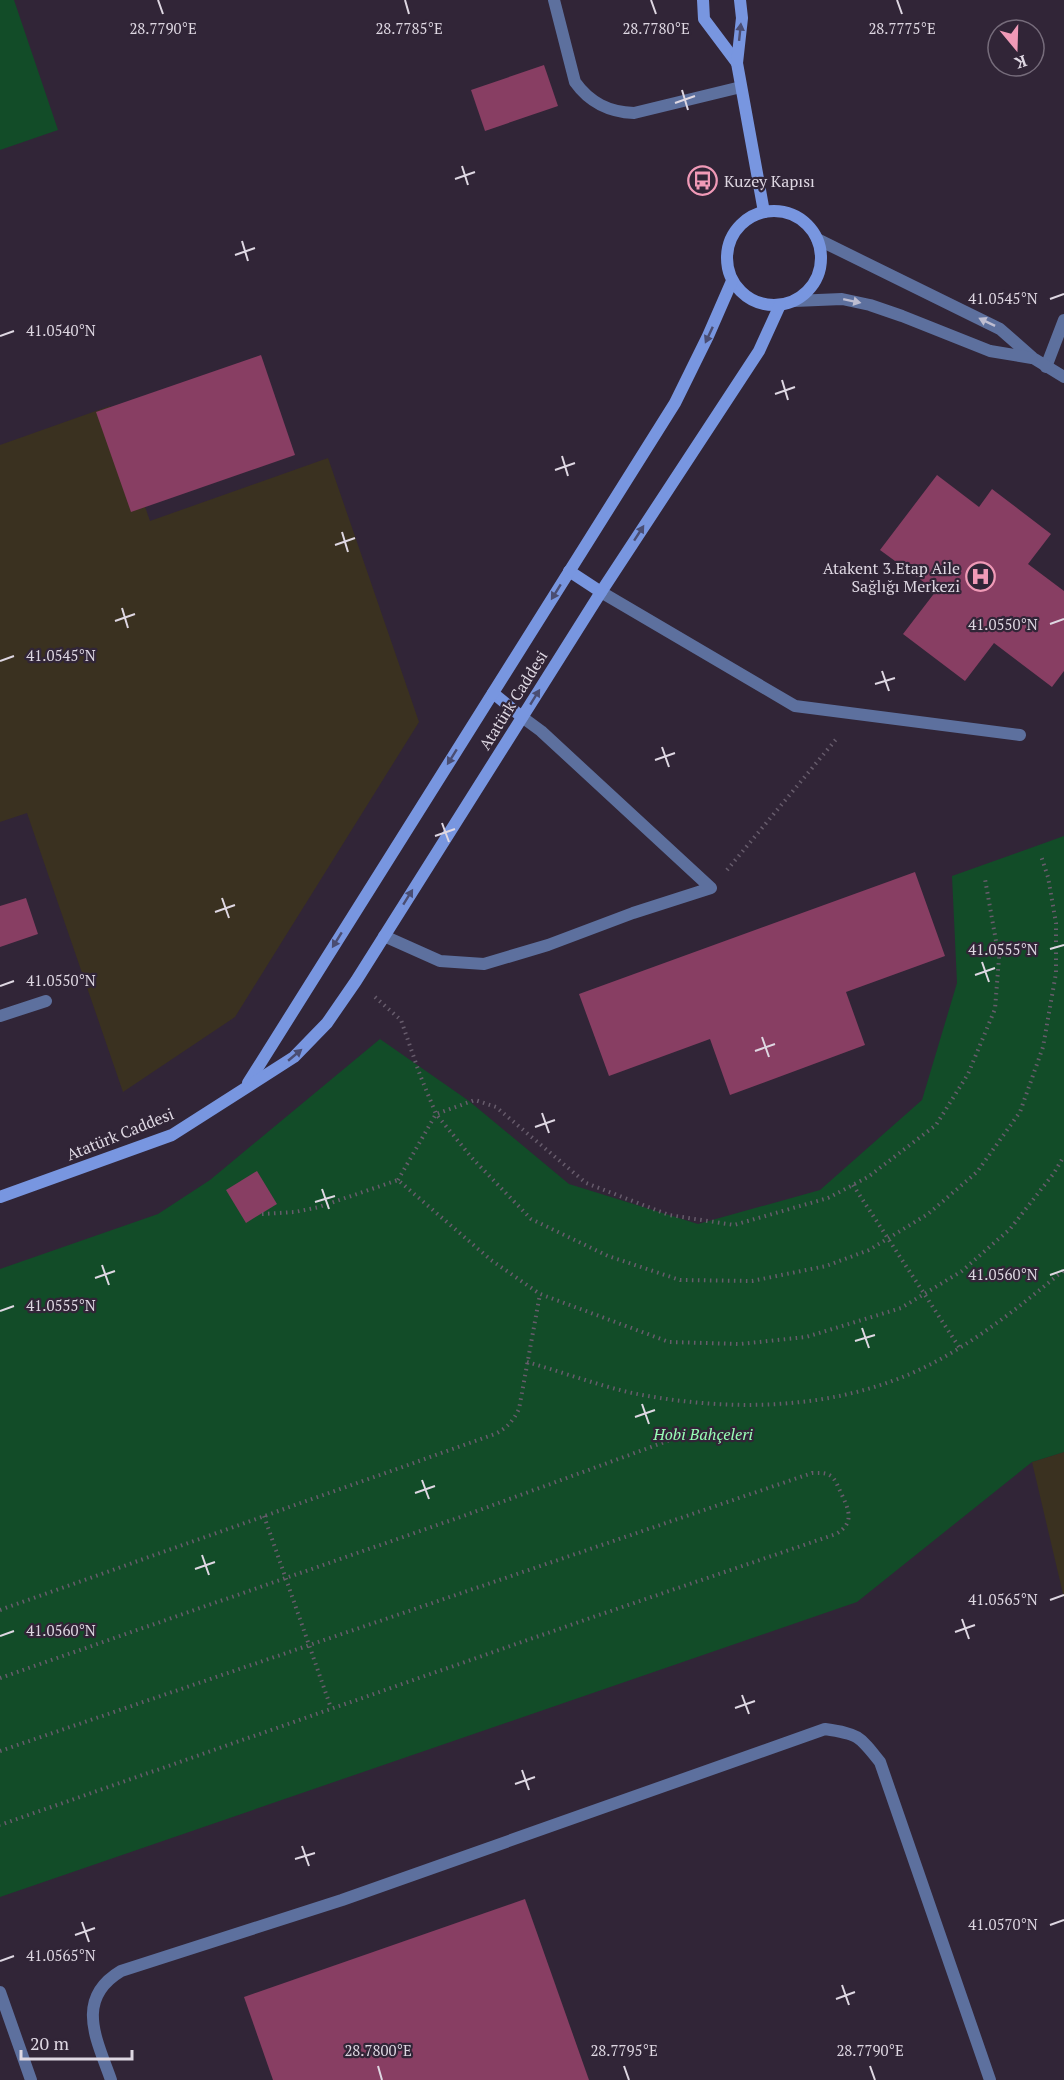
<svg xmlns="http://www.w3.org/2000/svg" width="1064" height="2080" font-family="'PT Serif',serif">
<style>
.education{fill:#3a3120}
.green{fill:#124c28}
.building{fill:#883e63}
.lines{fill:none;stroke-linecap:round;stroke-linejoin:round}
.path{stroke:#675c6c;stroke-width:4;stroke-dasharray:1.5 4.5;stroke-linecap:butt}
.lane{stroke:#5d709e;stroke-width:12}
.street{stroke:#5d709e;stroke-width:12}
.secondary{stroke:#7896e0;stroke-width:12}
.oneway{fill:#4a4d72}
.oneway2{fill:#bebdd1}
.ticks{fill:none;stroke:#ded7e2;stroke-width:2}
.labels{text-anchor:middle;stroke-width:4.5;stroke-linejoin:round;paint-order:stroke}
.poi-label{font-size:16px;fill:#ded7e2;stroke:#312537;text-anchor:start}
.street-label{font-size:16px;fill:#ded7e2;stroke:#312537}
.park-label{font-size:16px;font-style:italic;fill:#98ffb6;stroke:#312537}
.ticks-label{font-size:15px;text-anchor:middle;fill:#ded7e2;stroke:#312537;stroke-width:4.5;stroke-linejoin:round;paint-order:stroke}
</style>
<rect width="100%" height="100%" fill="#312537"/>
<g class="education">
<path d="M110,406L150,521L328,458L419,722L235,1017L123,1092L27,813L0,822V445Z"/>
<path d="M1064,1452V1598L1032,1462Z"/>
</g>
<g class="green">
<path d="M0,0H14L58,130L0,150Z"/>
<path d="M1064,836V1452L1032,1462L857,1602L0,1897V1269L158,1214L210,1180L380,1039L469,1101L569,1184L698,1224L820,1190L922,1100L957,983L952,876Z"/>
</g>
<g class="building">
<path d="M544,65L558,106L485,131L471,90Z"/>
<path d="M261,355L295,455L131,512L96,412Z"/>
<path d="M937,475L979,507L992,489L1051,534L1028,564L1064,591V671L1052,687L994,643L965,681L903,634L936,591L880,550Z"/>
<path d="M915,872L945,956L846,992L865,1045L730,1095L710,1039L609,1076L579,994Z"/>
<path d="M26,898L38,934L0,947V906Z"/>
<path d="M257,1171L277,1204L246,1223L226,1190Z"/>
<path d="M525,1899L589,2080H273L244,1997Z"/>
</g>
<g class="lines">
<g class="path">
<path d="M727,870L838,737"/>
<path d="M375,997L401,1020L420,1075L436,1114L472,1158L531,1219L608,1256L680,1280L752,1281L826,1266L869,1250L928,1214L977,1172L1020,1112L1043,1047L1056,973V923L1048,877L1041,856"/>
<path d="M398,1180L436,1114L475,1100L496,1107L586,1183L669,1215L734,1225L828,1198L868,1177L936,1125L968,1074L995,1009L999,958L985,879"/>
<path d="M853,1185L959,1347"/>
<path d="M262,1214L295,1212L319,1207L398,1180L491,1260L540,1294L669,1342L740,1344L806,1337L901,1308L962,1271L1010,1229L1054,1173L1064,1156"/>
<path d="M527,1362C562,1372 597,1385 632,1393C732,1413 843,1411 935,1362C982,1337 1023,1304 1064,1270"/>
<path d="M264,1516L331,1708"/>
<path d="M0,1610L495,1434C507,1428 513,1421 519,1409L540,1294"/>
<path d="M0,1678L466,1515L670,1440"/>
<path d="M0,1751L812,1473C819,1473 825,1472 831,1476C836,1480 838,1487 841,1493C849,1510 855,1523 836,1534L596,1616L0,1825"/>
</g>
<g class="lane">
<path d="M554,0L575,82C590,103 609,112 634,113L741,87"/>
<path d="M1046,367L1064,320"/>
<path d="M0,1992L31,2080"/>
<path d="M111,2080C97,2040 74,1999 121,1971L342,1900L825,1729C858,1734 859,1735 880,1762L990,2080"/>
</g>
<g class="street">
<path d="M817,239L1000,329L1033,358L1064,377"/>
<path d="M794,301L842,299L870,305L902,316L990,351L1032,358"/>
<path d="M601,592L795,706L1020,735"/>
<path d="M384,936L440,961L484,964L548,945L633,913L711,888L541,731L522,717"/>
<path d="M0,1016L46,1001"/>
</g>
<g class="secondary">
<path d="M703,0L704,19L737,63"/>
<path d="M740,0L742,18L737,63L764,212"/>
<circle cx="774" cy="258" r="47"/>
<path d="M569,571L601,592"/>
<path d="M493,693L522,717"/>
<path d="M248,1083L675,403L708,336L732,281"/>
<path d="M0,1197L172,1135L294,1057L327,1023L356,981L601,592L759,351L780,305"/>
</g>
</g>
<defs><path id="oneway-solid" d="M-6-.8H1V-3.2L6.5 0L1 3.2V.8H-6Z" transform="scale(1.5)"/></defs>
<g class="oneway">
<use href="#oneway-solid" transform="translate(740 32) rotate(-84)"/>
<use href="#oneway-solid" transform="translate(709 335) rotate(115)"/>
<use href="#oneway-solid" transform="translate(639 533) rotate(-57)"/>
<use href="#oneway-solid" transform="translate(556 592) rotate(122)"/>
<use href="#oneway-solid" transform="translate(535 697) rotate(-58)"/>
<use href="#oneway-solid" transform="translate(452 757) rotate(122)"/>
<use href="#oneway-solid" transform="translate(408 897) rotate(-58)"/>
<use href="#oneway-solid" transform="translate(337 940) rotate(122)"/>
<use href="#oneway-solid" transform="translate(295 1055) rotate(-40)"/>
</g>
<g class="oneway2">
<use href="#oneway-solid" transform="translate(852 301) rotate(12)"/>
<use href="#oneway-solid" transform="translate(987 322) rotate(-154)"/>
</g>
<path class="ticks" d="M158,0L163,14M405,0L409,14M651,0L656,14M897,0L902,14M682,90L688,110M675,103L695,96M462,166L468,185M455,179L475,172M242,241L248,261M235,255L255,248M1050,299L1064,294M0,336L14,331M782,380L788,400M775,394L795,387M562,456L568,476M555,470L575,463M342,532L348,552M335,545L355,538M122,608L128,628M115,621L135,614M1050,624L1064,619M0,661L14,656M882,671L889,691M875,684L895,678M662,747L669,767M655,760L675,753M442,823L449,842M435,836L455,829M222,898L229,918M215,912L235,905M1050,949L1064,945M982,962L989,982M975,975L995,968M0,986L14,981M762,1037L769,1057M755,1051L775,1044M542,1113L549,1133M535,1127L555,1120M322,1189L329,1209M315,1202L335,1196M102,1265L109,1285M1050,1275L1064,1270M95,1278L115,1271M0,1311L14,1306M862,1328L869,1348M855,1341L875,1335M642,1404L649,1424M635,1417L655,1410M422,1480L429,1499M415,1493L435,1486M202,1555L209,1575M195,1569L215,1562M1050,1600L1064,1595M962,1619L969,1639M955,1632L975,1625M0,1636L14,1631M742,1695L749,1714M735,1708L755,1701M522,1770L529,1790M515,1784L535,1777M302,1846L309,1866M295,1859L315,1853M82,1922L89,1942M1050,1925L1064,1920M75,1935L95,1928M0,1961L14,1956M842,1985L849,2005M836,1999L855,1992M378,2066L382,2080M624,2066L629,2080M870,2066L875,2080"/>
<defs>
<symbol id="bus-ring" viewBox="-11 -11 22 22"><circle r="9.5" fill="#312537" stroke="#f09ab7" stroke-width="1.5"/><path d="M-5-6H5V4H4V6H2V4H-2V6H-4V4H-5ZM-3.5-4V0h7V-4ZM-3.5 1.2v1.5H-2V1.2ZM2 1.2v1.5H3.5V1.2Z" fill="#f09ab7"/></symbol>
<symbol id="hospital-ring" viewBox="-11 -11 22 22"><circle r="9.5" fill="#312537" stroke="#f09ab7" stroke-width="1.5"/><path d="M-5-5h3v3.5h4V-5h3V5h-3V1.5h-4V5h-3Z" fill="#f09ab7"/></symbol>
</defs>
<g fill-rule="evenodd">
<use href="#bus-ring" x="686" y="164" width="33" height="33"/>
<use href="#hospital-ring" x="964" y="560" width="33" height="33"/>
</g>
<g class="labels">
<g class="poi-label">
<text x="724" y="187">Kuzey Kapısı</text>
<text x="960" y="574" text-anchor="end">Atakent 3.Etap Aile<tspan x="960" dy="18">Sağlığı Merkezi</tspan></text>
</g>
<g class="street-label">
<text transform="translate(513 700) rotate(-58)" y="6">Atatürk Caddesi</text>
<text transform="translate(120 1134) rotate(-22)" y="6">Atatürk Caddesi</text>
</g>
<g class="park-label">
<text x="703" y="1440">Hobi Bahçeleri</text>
</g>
</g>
<g class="ticks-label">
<text x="163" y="34">28.7790°E</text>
<text x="409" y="34">28.7785°E</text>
<text x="656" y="34">28.7780°E</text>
<text x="902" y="34">28.7775°E</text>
<text x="1003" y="304">41.0545°N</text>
<text x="61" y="336">41.0540°N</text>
<text x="1003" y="630">41.0550°N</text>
<text x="61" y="661">41.0545°N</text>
<text x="1003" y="955">41.0555°N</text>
<text x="61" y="986">41.0550°N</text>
<text x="1003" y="1280">41.0560°N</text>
<text x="61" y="1311">41.0555°N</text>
<text x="1003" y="1605">41.0565°N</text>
<text x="61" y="1636">41.0560°N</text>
<text x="1003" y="1930">41.0570°N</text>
<text x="61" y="1961">41.0565°N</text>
<text x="378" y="2056">28.7800°E</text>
<text x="624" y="2056">28.7795°E</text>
<text x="870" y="2056">28.7790°E</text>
</g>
<g transform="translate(1016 48) rotate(161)"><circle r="28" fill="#312537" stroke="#766c7b" stroke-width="1.5"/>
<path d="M0-4.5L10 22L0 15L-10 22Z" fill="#f09ab7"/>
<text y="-9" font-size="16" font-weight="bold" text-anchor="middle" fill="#ded7e2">K</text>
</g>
<path d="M21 2050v9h111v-9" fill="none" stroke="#ded7e2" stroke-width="3"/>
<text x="30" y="2050" font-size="18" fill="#ded7e2" stroke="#312537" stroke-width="4.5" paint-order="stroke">20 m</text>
</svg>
